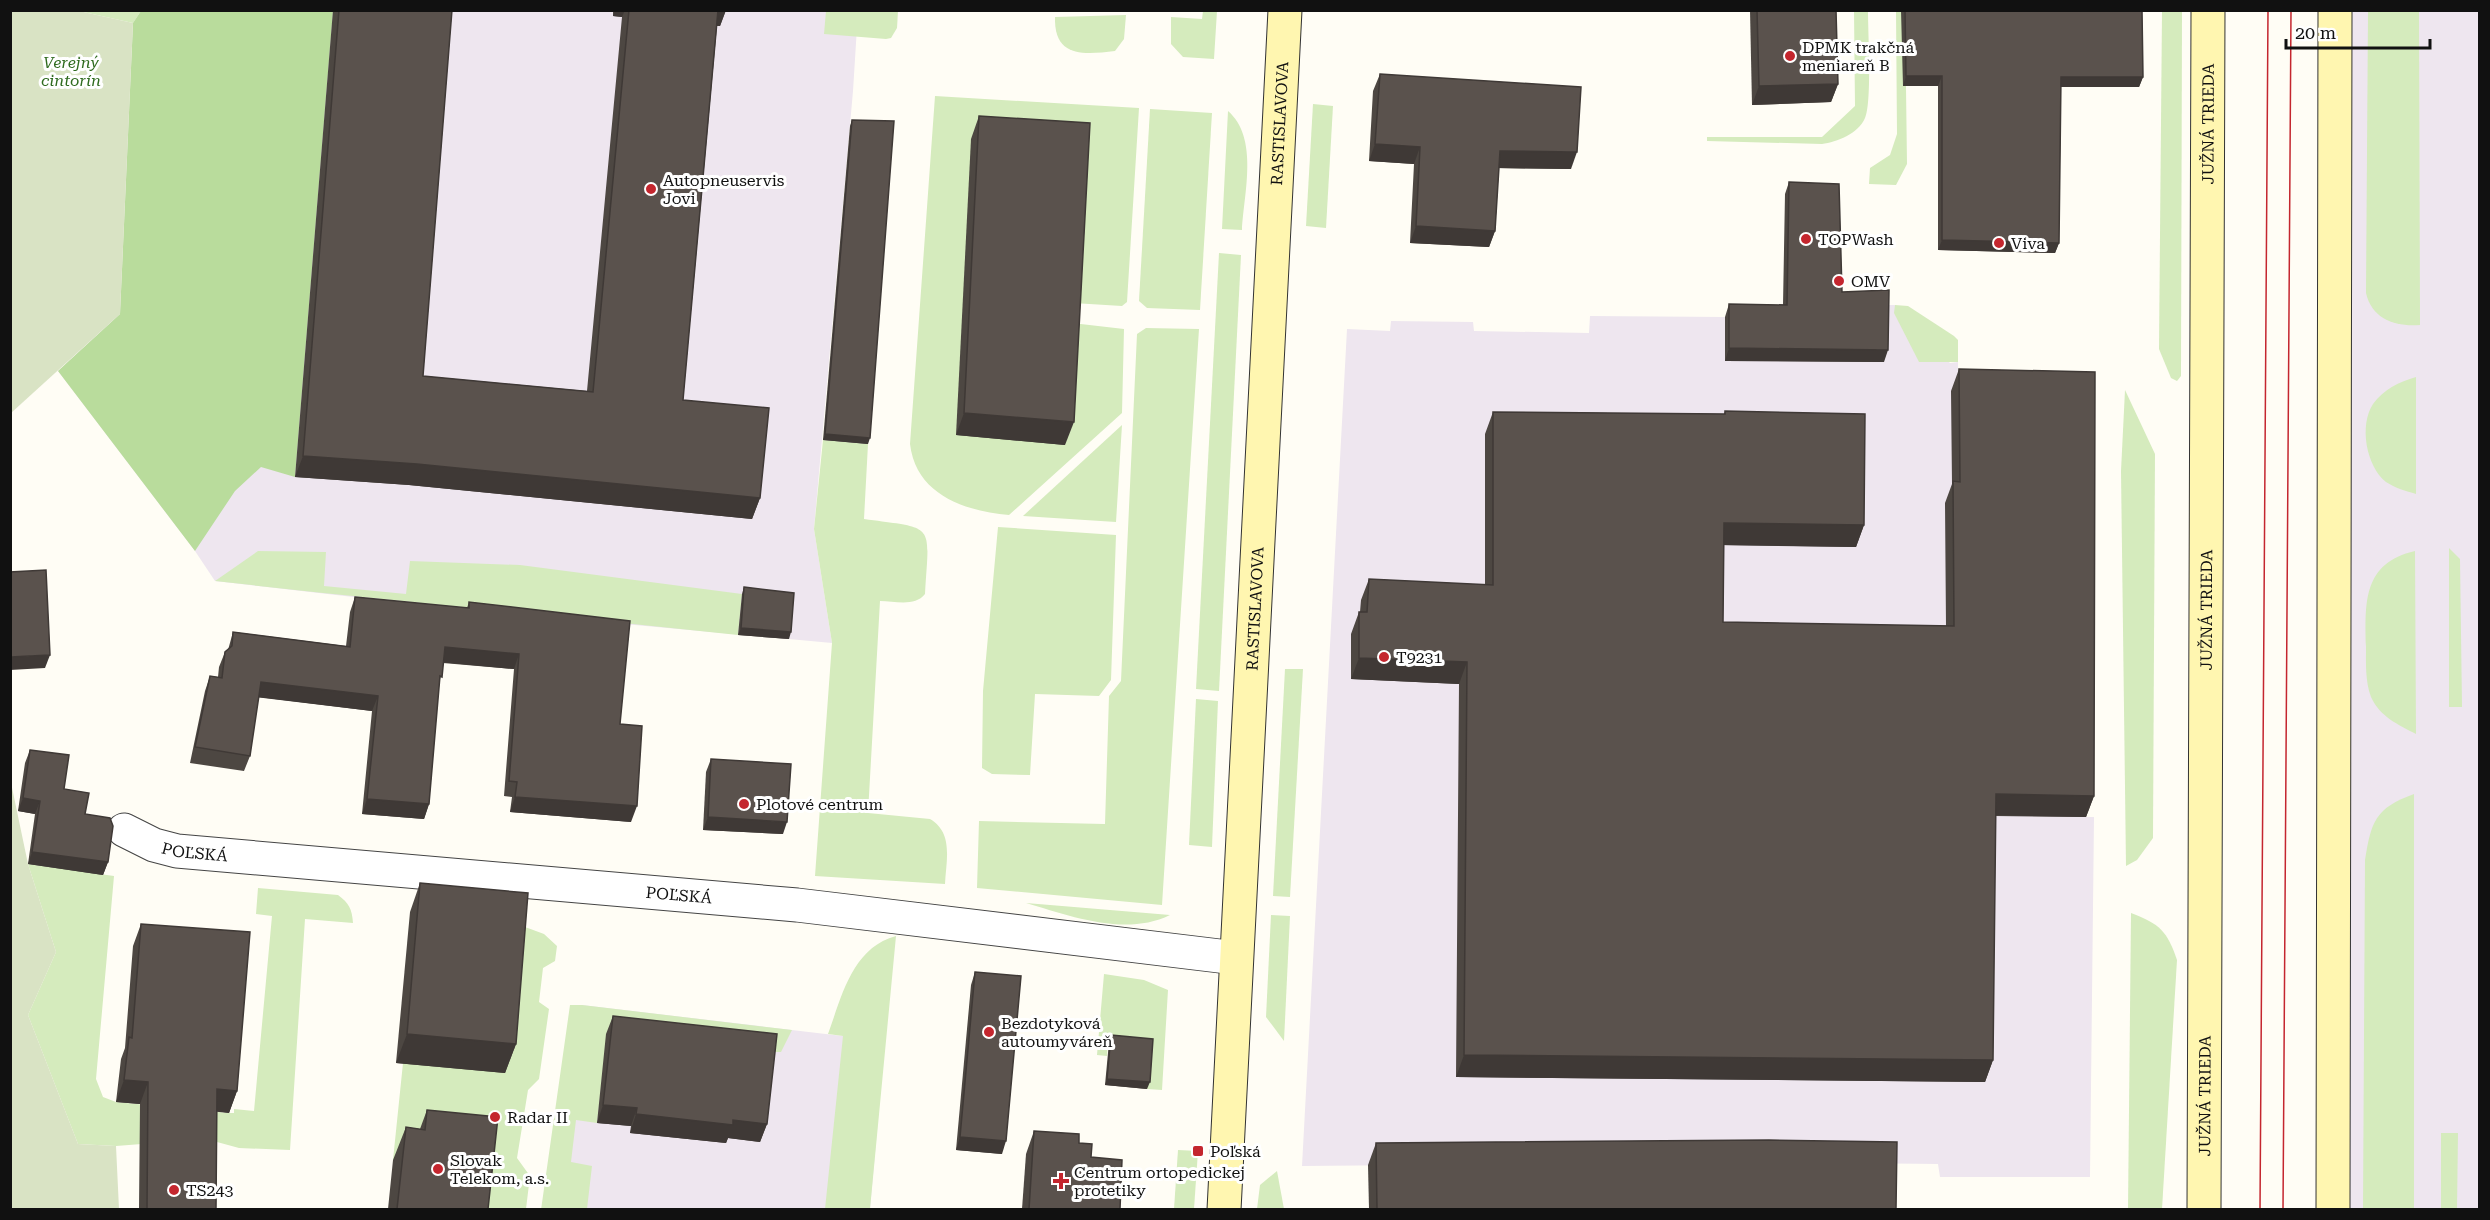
<svg xmlns="http://www.w3.org/2000/svg" width="2490" height="1220" font-family="'Roboto Serif',serif">
<style>
.industrial{fill:#eee6ef}
.green{fill:#d5ebbd}
.forest{fill:#b9dc9c}
.cemetery{fill:#d9e3c4}
.lines{fill:none;stroke-linecap:round;stroke-linejoin:round}
.street-casing{stroke:#444;stroke-width:35}
.secondary-casing{stroke:#333;stroke-width:35}
.street{stroke:#fff;stroke-width:33}
.secondary{stroke:#fff6b0;stroke-width:33}
.tram{stroke:#c4262e;stroke-width:1.5}
.wall{fill:#4d4742}
.shaded-wall{fill:#3f3936}
.building{fill:#5a524d;stroke:#3f3936;stroke-width:1.5}
.poi-dot{fill:#c4262e;stroke:#fff;stroke-width:2}
.labels{text-anchor:middle;stroke-width:6;stroke-linejoin:round;paint-order:stroke}
.poi-label{font-size:16px;fill:#111;stroke:#fff;text-anchor:start}
.park-label{font-size:16px;font-style:italic;fill:#2f6b1f;stroke:#fff}
.street-label{font-size:16px;fill:#111;stroke:#fff}
</style>
<rect width="100%" height="100%" fill="#fffdf5"/>
<g class="industrial">
<path d="M141,11H858L853,91L814,529L832,643L448,608L215,581L195,551L58,371L120,314L133,23Z"/>
<path d="M2336,11H2479V1209L2333,1210Z"/>
<path d="M1784,305H1895V313L1950,363L1958,362V374L2086,817H2094L2090,1177H1940L1938,1164L1761,1162L1302,1166L1347,329L1390,331L1391,321L1473,322L1474,331L1589,333L1590,316L1725,317Z"/>
<path d="M582,1005L885,1041L870,1209L555,1210Z"/>
</g>
<g class="green">
<path d="M79,11H141L133,23Z"/>
<path d="M826,11H898L897,28L891,38L886,39L824,34Z"/>
<path d="M1203,11H1217L1214,59L1183,57L1171,44V17L1202,19Z"/>
<path d="M1854,11H1868C1868,31 1872,103 1865,118C1858,134 1837,142 1822,144L1707,141V137H1822L1855,106Z"/>
<path d="M1896,11H1905L1907,164L1896,185L1869,184L1870,168L1890,155L1897,134Z"/>
<path d="M2162,11H2182L2181,376L2177,381L2171,378L2159,349Z"/>
<path d="M2368,11H2419L2420,325C2395,327 2372,319 2366,293Z"/>
<path d="M1126,15L1124,39L1115,51C1082,55 1054,57 1055,17Z"/>
<path d="M935,96L1139,108L1127,302L1122,306L1073,303L1072,323L1124,329L1122,413L1009,515C965,511 916,495 910,444Z"/>
<path d="M1313,104L1333,106L1326,228L1306,226Z"/>
<path d="M1150,109L1212,113L1200,310L1147,308L1139,301Z"/>
<path d="M1228,111C1259,138 1244,193 1242,230L1222,229Z"/>
<path d="M1219,253L1241,255L1219,691L1196,689Z"/>
<path d="M1895,305L1908,306L1954,336L1958,340V362H1919L1894,313Z"/>
<path d="M1146,328L1199,329L1162,905L977,888L979,821L1105,824L1109,696L1121,681L1137,334Z"/>
<path d="M2416,377V494C2406,491 2395,488 2386,482C2366,466 2359,425 2373,404C2384,389 2399,382 2416,377Z"/>
<path d="M2125,390L2155,454L2153,838L2137,860L2126,866L2121,471Z"/>
<path d="M1122,425L1116,522L1023,516Z"/>
<path d="M823,440L868,444L864,519C937,529 929,522 925,594C915,607 895,601 880,601L868,813L930,819C954,833 946,861 945,884L815,876L832,643L814,529Z"/>
<path d="M998,527L1116,535L1111,680L1099,696L1035,694L1030,775L992,774L982,768L983,691Z"/>
<path d="M2449,548L2460,559L2462,707H2449Z"/>
<path d="M258,551L326,552L324,586L406,594L410,561L520,565L742,594L738,635C564,616 390,601 215,581Z"/>
<path d="M2415,551L2416,734C2399,725 2380,717 2371,697C2365,681 2366,663 2366,646C2365,602 2363,563 2415,551Z"/>
<path d="M1285,669H1303L1290,897L1273,896Z"/>
<path d="M1196,699L1218,701L1212,847L1189,845Z"/>
<path d="M2414,794V1209H2363L2365,860C2371,822 2375,808 2414,794Z"/>
<path d="M28,864L114,876L96,1079L103,1097L116,1102L228,1113H234V1109L254,1111L272,916L256,914L258,888L338,895C349,903 352,909 353,923L305,919L290,1150L239,1148L206,1139L116,1146L78,1144L28,1015L56,952Z"/>
<path d="M1026,903L1170,915C1125,937 1071,916 1026,903Z"/>
<path d="M2131,913C2160,924 2167,931 2177,960L2162,1209H2128Z"/>
<path d="M1271,915L1290,916L1284,1041L1266,1017Z"/>
<path d="M517,924L544,934L557,946L555,961L543,968L539,1002L549,1009L539,1079L528,1090L517,1158L530,1176L526,1209H479L413,1163L393,1160L403,1063Z"/>
<path d="M896,936L870,1209H825L843,1036L828,1034C842,996 852,948 896,936Z"/>
<path d="M1104,974L1144,980L1168,990L1162,1090L1147,1089L1150,1045L1108,1042L1107,1056L1097,1055Z"/>
<path d="M570,1005H582L792,1030L781,1052H771L607,1034L597,1123L576,1120L571,1162L592,1166L587,1209L541,1210Z"/>
<path d="M2441,1133H2458L2457,1209H2441Z"/>
<path d="M1178,1150L1198,1151L1194,1209H1174Z"/>
<path d="M1277,1171L1284,1209H1257L1260,1185Z"/>
</g>
<path class="forest" d="M141,11H333L295,477L261,467L235,491L195,551L58,371L120,314L133,23Z"/>
<g class="cemetery">
<path d="M11,10L79,11L133,23L120,314L11,413Z"/>
<path d="M10,778L28,864L56,952L28,1015L78,1144L116,1146L119,1209H11Z"/>
</g>
<g class="lines">
<defs>
<g id="street">
<path id="s1" d="M124,830L154,845L177,851L797,905L1236,958"/>
</g>
<g id="secondary">
<path id="s2" d="M1224,1210L1285,10"/>
<path id="s3" d="M2204,1210L2208,10"/>
<path d="M2333,1210L2335,10"/>
</g>
</defs>
<use href="#street" class="street-casing"/>
<use href="#secondary" class="secondary-casing"/>
<use href="#street" class="street"/>
<use href="#secondary" class="secondary"/>
<g class="tram">
<path d="M2260,1210L2268,10"/>
<path d="M2283,1210L2291,10"/>
</g>
</g>
<g class="wall">
<path d="M333,10H452L423,376L587,391L622,17L613,16V10H726L720,26H717L683,400L760,498L752,519L409,485L295,477Z"/>
<path d="M1750,10H1836L1838,84L1831,102L1752,105Z"/>
<path d="M1901,10H2142L2143,77L2139,87H2061L2059,243L2055,253L1938,250V86H1903Z"/>
<path d="M1380,74L1571,169L1499,168L1495,231L1489,247L1410,243L1414,164L1369,161L1373,91Z"/>
<path d="M979,116L1065,445L956,435L971,139Z"/>
<path d="M852,120L868,444L823,440L850,126Z"/>
<path d="M1789,182L1842,292L1884,362L1725,361V317L1729,304L1783,305L1785,194Z"/>
<path d="M1959,369L2094,796L2086,817L1995,816L1993,1060L1985,1082L1456,1077L1459,684L1351,679V634L1359,612H1360L1361,600L1369,579L1485,585V434L1493,412L1724,414L1725,411L1864,525L1856,547L1724,545L1723,622L1946,626L1945,503L1952,484L1951,391Z"/>
<path d="M744,587L789,639L738,635L742,594Z"/>
<path d="M355,597L467,608L469,602L620,724L631,822L510,812L512,797L504,796L514,669L443,663L439,685L429,804L424,819L362,814L372,711L258,697L250,756L244,771L190,763L205,691L210,676L218,677L219,667L225,652L228,650L233,632L346,646L350,612Z"/>
<path d="M30,750L85,814L108,862L103,875L28,864L35,814L18,811L25,763Z"/>
<path d="M711,759L783,834L703,830L706,772Z"/>
<path d="M420,883L516,1044L505,1073L396,1063L410,912Z"/>
<path d="M141,924L237,1091L229,1113L217,1111L216,1209H139L140,1104L116,1102L121,1059L125,1048L133,946Z"/>
<path d="M975,972L1002,1154L956,1150L971,985Z"/>
<path d="M613,1016L767,1124L760,1142L728,1138L726,1143L630,1133L631,1126L597,1123L606,1034Z"/>
<path d="M1111,1035L1147,1089L1105,1085L1109,1042Z"/>
<path d="M427,1110L488,1209H388L393,1160L406,1127L420,1129Z"/>
<path d="M1034,1131L1079,1143L1091,1157L1120,1209H1022L1026,1154Z"/>
<path d="M1376,1143L1896,1209H1369L1368,1165Z"/>
</g>
<g class="shaded-wall">
<path d="M615,10H625L622,17L613,16Z"/>
<path d="M717,10H726L720,26L712,25Z"/>
<path d="M1906,76H1942L1938,86H1903Z"/>
<path d="M2061,77H2143L2139,87H2057Z"/>
<path d="M1838,84L1831,102L1752,105L1759,86Z"/>
<path d="M1375,144L1420,147L1414,164L1369,161Z"/>
<path d="M1500,151L1577,152L1571,169L1494,168Z"/>
<path d="M1416,226L1495,231L1489,247L1410,243Z"/>
<path d="M1942,240L2059,243L2055,253L1938,250Z"/>
<path d="M1729,348L1888,350L1884,362L1725,361Z"/>
<path d="M964,413L1074,422L1065,445L956,435Z"/>
<path d="M825,434L870,438L868,444L823,440Z"/>
<path d="M303,456L417,464L760,498L752,519L409,485L295,477Z"/>
<path d="M1724,523L1864,525L1856,547L1716,545Z"/>
<path d="M741,628L791,632L789,639L738,635Z"/>
<path d="M445,647L519,654L514,669L439,662Z"/>
<path d="M50,655L45,668L10,670V657Z"/>
<path d="M1359,658L1467,662L1459,684L1351,679Z"/>
<path d="M261,682L378,696L372,711L255,697Z"/>
<path d="M1996,794L2094,796L2086,817L1988,815Z"/>
<path d="M515,797L637,806L631,822L510,812Z"/>
<path d="M23,798L40,801L35,814L18,811Z"/>
<path d="M367,799L429,804L424,819L362,814Z"/>
<path d="M708,817L787,822L783,834L703,830Z"/>
<path d="M32,852L108,862L103,875L28,864Z"/>
<path d="M407,1034L516,1044L505,1073L396,1063Z"/>
<path d="M1464,1055L1993,1060L1985,1082L1456,1077Z"/>
<path d="M1107,1079L1150,1082L1147,1089L1105,1085Z"/>
<path d="M124,1080L148,1082L140,1104L116,1102Z"/>
<path d="M217,1089L237,1091L229,1113L209,1111Z"/>
<path d="M603,1105L637,1108L631,1126L597,1123Z"/>
<path d="M636,1114L733,1120L767,1124L760,1142L728,1138L726,1143L630,1133Z"/>
<path d="M960,1137L1006,1141L1002,1154L956,1150Z"/>
</g>
<g class="building">
<path d="M339,10H452L423,376L593,392L629,10H718L683,400L769,408L760,498L417,464L303,456Z"/>
<path d="M1757,10H1836L1838,84L1759,86Z"/>
<path d="M1905,10H2142L2143,77H2061L2059,243L1942,240V76H1906Z"/>
<path d="M1380,74L1581,87L1577,152L1500,151L1495,231L1416,226L1420,147L1375,144Z"/>
<path d="M979,116L1090,123L1074,422L964,413Z"/>
<path d="M852,120L894,121L870,438L825,434Z"/>
<path d="M1789,182L1839,184L1842,292L1889,290L1888,350L1729,348V304L1787,305Z"/>
<path d="M1959,369L2095,372L2094,796L1996,794L1993,1060L1464,1055L1467,662L1359,658V612H1367L1369,579L1493,585V412L1725,414V411L1865,414L1864,525L1724,523L1723,622L1954,626L1953,481L1960,482Z"/>
<path d="M46,570L50,655L10,657V572Z"/>
<path d="M744,587L794,593L791,632L741,628Z"/>
<path d="M355,597L469,608V602L630,621L620,724L642,726L637,806L515,797L517,782L509,781L519,654L445,647L442,677L440,676L429,804L367,799L378,696L261,682L250,756L195,747L210,676L222,678L225,652L232,646L233,632L350,647Z"/>
<path d="M30,750L69,755L64,789L89,793L85,814L110,818L113,826L108,862L32,852L40,801L23,798Z"/>
<path d="M711,759L791,764L787,822L708,817Z"/>
<path d="M420,883L528,893L516,1044L407,1034Z"/>
<path d="M141,924L250,932L237,1091L217,1089L216,1209H147L148,1082L124,1080L129,1037L132,1038Z"/>
<path d="M975,972L1021,976L1006,1141L960,1137Z"/>
<path d="M613,1016L777,1034L767,1124L733,1120V1125L636,1114L637,1108L603,1105Z"/>
<path d="M1111,1035L1153,1039L1150,1082L1107,1079Z"/>
<path d="M427,1110L498,1117L488,1209H397L406,1127L425,1130Z"/>
<path d="M1034,1131L1079,1134V1143L1092,1144L1091,1157L1122,1160L1120,1209H1029Z"/>
<path d="M1769,1140L1897,1142L1896,1209H1377L1376,1143Z"/>
</g>
<g class="poi-dot">
<circle cx="1790" cy="56" r="6"/>
<circle cx="651" cy="189" r="6"/>
<circle cx="1806" cy="239" r="6"/>
<circle cx="1999" cy="243" r="6"/>
<circle cx="1839" cy="281" r="6"/>
<circle cx="1384" cy="657" r="6"/>
<circle cx="744" cy="804" r="6"/>
<circle cx="989" cy="1032" r="6"/>
<circle cx="495" cy="1117" r="6"/>
<rect x="1192" y="1145" width="12" height="12" rx="3"/>
<circle cx="438" cy="1169" r="6"/>
<path d="M1058 1172h6v6h6v6h-6v6h-6v-6h-6v-6h6z"/>
<circle cx="174" cy="1190" r="6"/>
</g>
<g class="labels">
<g class="poi-label">
<text x="1802" y="53">DPMK trakčná<tspan x="1802" dy="18">meniareň B</tspan></text>
<text x="663" y="186">Autopneuservis<tspan x="663" dy="18">Jovi</tspan></text>
<text x="1818" y="245">TOPWash</text>
<text x="2011" y="249">Viva</text>
<text x="1851" y="287">OMV</text>
<text x="1396" y="663">T9231</text>
<text x="756" y="810">Plotové centrum</text>
<text x="1001" y="1029">Bezdotyková<tspan x="1001" dy="18">autoumyváreň</tspan></text>
<text x="507" y="1123">Radar II</text>
<text x="1210" y="1157">Poľská</text>
<text x="450" y="1166">Slovak<tspan x="450" dy="18">Telekom, a.s.</tspan></text>
<text x="1074" y="1178">Centrum ortopedickej<tspan x="1074" dy="18">protetiky</tspan></text>
<text x="186" y="1196">TS243</text>
</g>
<g class="park-label">
<text x="71" y="68">Verejný<tspan x="71" dy="18">cintorín</tspan></text>
</g>
<g class="street-label">
<text dy="6" stroke="none"><textPath href="#s3" startOffset="1086">JUŽNÁ TRIEDA</textPath></text>
<text dy="6" stroke="none"><textPath href="#s2" startOffset="1088">RASTISLAVOVA</textPath></text>
<text dy="6" stroke="none"><textPath href="#s2" startOffset="602">RASTISLAVOVA</textPath></text>
<text dy="6" stroke="none"><textPath href="#s3" startOffset="600">JUŽNÁ TRIEDA</textPath></text>
<text dy="6" stroke="none"><textPath href="#s1" startOffset="75">POĽSKÁ</textPath></text>
<text dy="6" stroke="none"><textPath href="#s1" startOffset="561">POĽSKÁ</textPath></text>
<text dy="6" stroke="none"><textPath href="#s3" startOffset="114">JUŽNÁ TRIEDA</textPath></text>
</g>
</g>
<rect width="2490" height="1220" fill="none" stroke="#111111" stroke-width="24"/>
<path d="M2286 39v9h144v-9" fill="none" stroke="#111111" stroke-width="3"/>
<text x="2295" y="39" font-size="18" fill="#111111" stroke="#ffffff" stroke-width="4.5" paint-order="stroke">20 m</text>
</svg>
